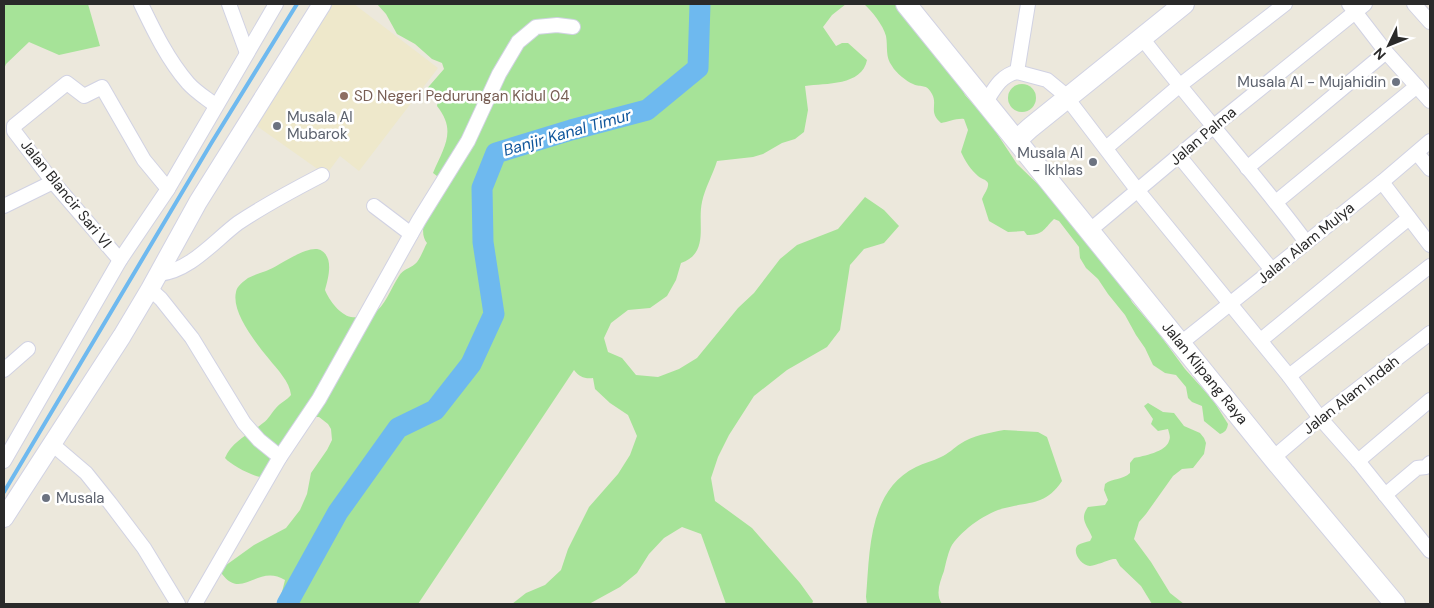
<svg xmlns="http://www.w3.org/2000/svg" width="1434" height="608" font-family="'DM Sans',sans-serif">
<style>
.education{fill:#eee8cb}
.green{fill:#a6e398}
.lines{fill:none;stroke-linecap:round;stroke-linejoin:round}
.stream{stroke:#6eb9ef;stroke-width:4}
.river{stroke:#6eb9ef;stroke-width:21}
.minor-casing{stroke:#d1d2e3;stroke-width:16}
.tertiary-casing{stroke:#d1d2e3;stroke-width:20}
.secondary-casing{stroke:#d1d2e3;stroke-width:22}
.minor{stroke:#fff;stroke-width:14}
.tertiary{stroke:#fff;stroke-width:18}
.secondary{stroke:#fff;stroke-width:20}
.worship-dot{fill:#6b7280;stroke:#fff;stroke-width:2}
.education-dot{fill:#8d6e63;stroke:#fff;stroke-width:2}
.labels{text-anchor:middle;stroke-width:5;stroke-linejoin:round;paint-order:stroke}
.worship-label{font-size:15px;fill:#5b616d;stroke:#fff;text-anchor:end}
.education-label{font-size:15px;fill:#785e54;stroke:#fff;text-anchor:start}
.street-label{font-size:15px;fill:#2a2a2a;stroke:#fff}
.water-label{font-size:16px;font-style:italic;fill:#0d549b;stroke:#fff}
</style>
<rect width="100%" height="100%" fill="#ece8dc"/>
<path class="education" d="M333,4H354L438,68L359,171L340,156L326,175L254,124Z"/>
<g class="green">
<path d="M4,4H88L100,46L59,55L29,42L6,64L4,69Z"/>
<path d="M377,4H846L832,15L823,27L836,46L842,43H848L867,60C862,86 826,83 805,86L808,110L804,132L795,139L782,143L763,154L753,157L717,161C713,174 705,188 702,202C697,224 710,253 681,263L676,280L667,296L650,308L628,310L611,323L604,338L608,352L622,358L636,375L658,377L679,369L697,358L738,308L754,293L780,259L797,245L838,229L865,197L884,210L899,226L884,243L864,249L850,265L840,330L827,347L787,370L754,396L729,435L718,457L711,478L715,501L752,528L800,583L813,601L812,604H726L701,534L682,527L664,538L649,554L637,573L620,587L589,604H512L526,593L545,585L561,570L568,549L589,507L618,474L630,455L637,436L628,415L610,403L595,389L593,378C585,379 579,377 574,370L418,604H279L285,580C258,563 242,601 222,574V568L254,545L286,528L300,510L307,494L311,473L327,450L332,440L331,429L328,424L319,417H313L265,478C254,477 232,466 225,458C232,441 250,434 263,423C269,419 271,413 276,408C280,403 287,400 291,395C290,382 277,369 269,359C257,344 231,313 236,292C237,286 243,282 248,278C254,275 260,273 266,271C278,267 310,242 322,251C334,259 328,279 325,290C329,300 340,315 351,317C357,318 365,316 372,315C386,305 390,290 399,276C403,269 409,269 415,264C420,260 423,250 427,243C414,227 437,197 445,182L433,173C444,147 457,131 437,106L438,100L424,92L444,69L442,63L432,59L415,44L397,34L386,14Z"/>
<path d="M864,4H917L965,95L990,123L1017,164L1046,192L1124,286L1132,302L1160,335L1185,369L1213,400L1228,424C1227,429 1226,432 1220,434L1204,421L1202,406L1192,402L1188,398L1186,387L1176,375L1165,373L1153,365L1145,348L1136,335L1125,315L1108,294L1098,279L1086,268L1080,258L1079,247L1059,221L1054,219C1043,230 1043,235 1027,235L1024,231L1008,232L989,221L982,199C984,194 989,188 988,183C986,179 981,179 978,176C971,170 965,161 961,152L968,130L964,119C957,118 948,122 941,123C928,112 938,105 932,94C926,83 922,88 913,84C906,81 896,73 892,66C885,57 888,47 886,36C883,25 872,11 864,4Z"/>
<circle cx="1022" cy="98" r="14"/>
<path d="M1148,403L1163,412L1174,413L1184,426L1200,433L1204,438L1206,443L1204,454L1193,468L1182,469L1173,476L1146,514L1139,522L1134,539L1151,562L1170,593L1184,604H1152L1141,586L1120,566L1116,559H1113C1106,561 1097,565 1090,566C1082,566 1071,552 1078,545C1081,543 1086,542 1090,541L1092,537C1087,525 1079,519 1088,507L1105,505L1108,500L1104,490L1105,484C1112,478 1123,480 1130,473V463L1134,458C1143,456 1166,452 1169,441C1171,437 1169,433 1168,429L1158,431L1151,424L1153,419L1144,406Z"/>
<path d="M1004,430L1038,432L1047,437L1062,481C1045,506 1031,501 1005,508C987,512 963,529 952,545C948,552 946,563 944,571C940,582 935,594 942,604H867L866,597C870,551 868,491 916,467C924,463 933,461 941,457C948,454 954,448 960,444C973,435 989,433 1004,430Z"/>
</g>
<g class="lines">
<path class="stream" d="M4,492L212,142L297,4"/>
<path class="river" d="M287,604L338,512L398,428L435,410L471,364L494,314L483,242L482,188L496,153L571,130L647,110L698,68L700,4"/>
<defs>
<g id="minor">
<path d="M141,4C154,31 168,60 188,83C196,92 206,98 215,105"/>
<path d="M229,4L247,53"/>
<path d="M1028,4L1017,72L1047,80L1064,94L1138,191L1289,376L1320,418L1358,461L1430,551"/>
<path d="M1349,4L1386,52L1430,101"/>
<path d="M1414,4L1430,22"/>
<path d="M1142,38C1195,107 1254,172 1306,242"/>
<path d="M986,102C994,89 1001,75 1017,72"/>
<path d="M1106,148L1179,86L1285,4"/>
<path d="M1417,153L1430,169"/>
<path d="M1179,156L1272,270"/>
<path d="M1247,168L1386,52"/>
<path d="M1382,182L1430,245"/>
<path d="M1276,202L1417,86"/>
<path d="M4,206L53,182"/>
<path d="M374,206L411,234"/>
<path d="M1089,231L1214,126L1365,4"/>
<path d="M120,260L53,182L14,131V126L67,83L84,96L102,87L144,160L168,189"/>
<path d="M159,274C190,271 214,241 238,223C265,205 293,190 322,175"/>
<path d="M150,289L161,299L192,338L244,423L259,440L280,457"/>
<path d="M1261,340L1409,218"/>
<path d="M1181,343L1382,182L1430,141"/>
<path d="M4,370L28,349"/>
<path d="M1289,376L1430,266"/>
<path d="M52,444L86,473L110,503L144,548L178,604"/>
<path d="M1273,458L1320,418L1430,333"/>
<path d="M4,461L120,260L168,189L276,4"/>
<path d="M1358,461L1430,400"/>
<path d="M1385,495L1417,468L1426,467L1430,463"/>
<path d="M195,604L280,457L319,399L419,220L468,141L499,74L518,42L536,27L557,25L573,27"/>
</g>
<path id="tertiary" d="M4,518L122,336L150,289L198,202L322,4"/>
<g id="secondary">
<path d="M906,4L1273,458L1395,604"/>
<path d="M1017,140L1030,128L1184,4"/>
</g>
</defs>
<use href="#minor" class="minor-casing"/>
<use href="#tertiary" class="tertiary-casing"/>
<use href="#secondary" class="secondary-casing"/>
<use href="#minor" class="minor"/>
<use href="#tertiary" class="tertiary"/>
<use href="#secondary" class="secondary"/>
</g>
<g class="worship-dot">
<circle cx="1396" cy="82" r="5"/>
<circle cx="277" cy="126" r="5"/>
<circle cx="1093" cy="162" r="5"/>
<circle cx="46" cy="498" r="5"/>
</g>
<circle class="education-dot" cx="344" cy="96" r="5"/>
<g class="labels">
<g class="worship-label">
<text x="1386" y="87">Musala Al - Mujahidin</text>
<text x="287" y="122" text-anchor="start">Musala Al<tspan x="287" dy="17">Mubarok</tspan></text>
<text x="1083" y="158">Musala Al<tspan x="1083" dy="17">- Ikhlas</tspan></text>
<text x="56" y="503" text-anchor="start">Musala</text>
</g>
<g class="education-label">
<text x="354" y="101">SD Negeri Pedurungan Kidul 04</text>
</g>
<g class="street-label">
<text transform="translate(1203 136) rotate(-40)" y="5">Jalan Palma</text>
<text transform="translate(66 194) rotate(51)" y="5">Jalan Blancir Sari VI</text>
<text transform="translate(1306 243) rotate(-39)" y="5">Jalan Alam Mulya</text>
<text transform="translate(1205 373) rotate(51)" y="5">Jalan Klipang Raya</text>
<text transform="translate(1351 395) rotate(-38)" y="5">Jalan Alam Indah</text>
</g>
<g class="water-label">
<text transform="translate(567 132) rotate(-16)" y="6">Banjir Kanal Timur</text>
</g>
</g>
<rect width="1434" height="608" fill="none" stroke="#2a2a2a" stroke-width="10"/>
<g transform="translate(1389 45) rotate(227)" stroke="#ffffff" stroke-width="4" paint-order="stroke">
<path d="M0-4L9 19L0 12L-9 19Z" fill="#2a2a2a"/>
<text y="-8" font-size="14" font-weight="bold" text-anchor="middle" fill="#2a2a2a">N</text>
</g>
</svg>
